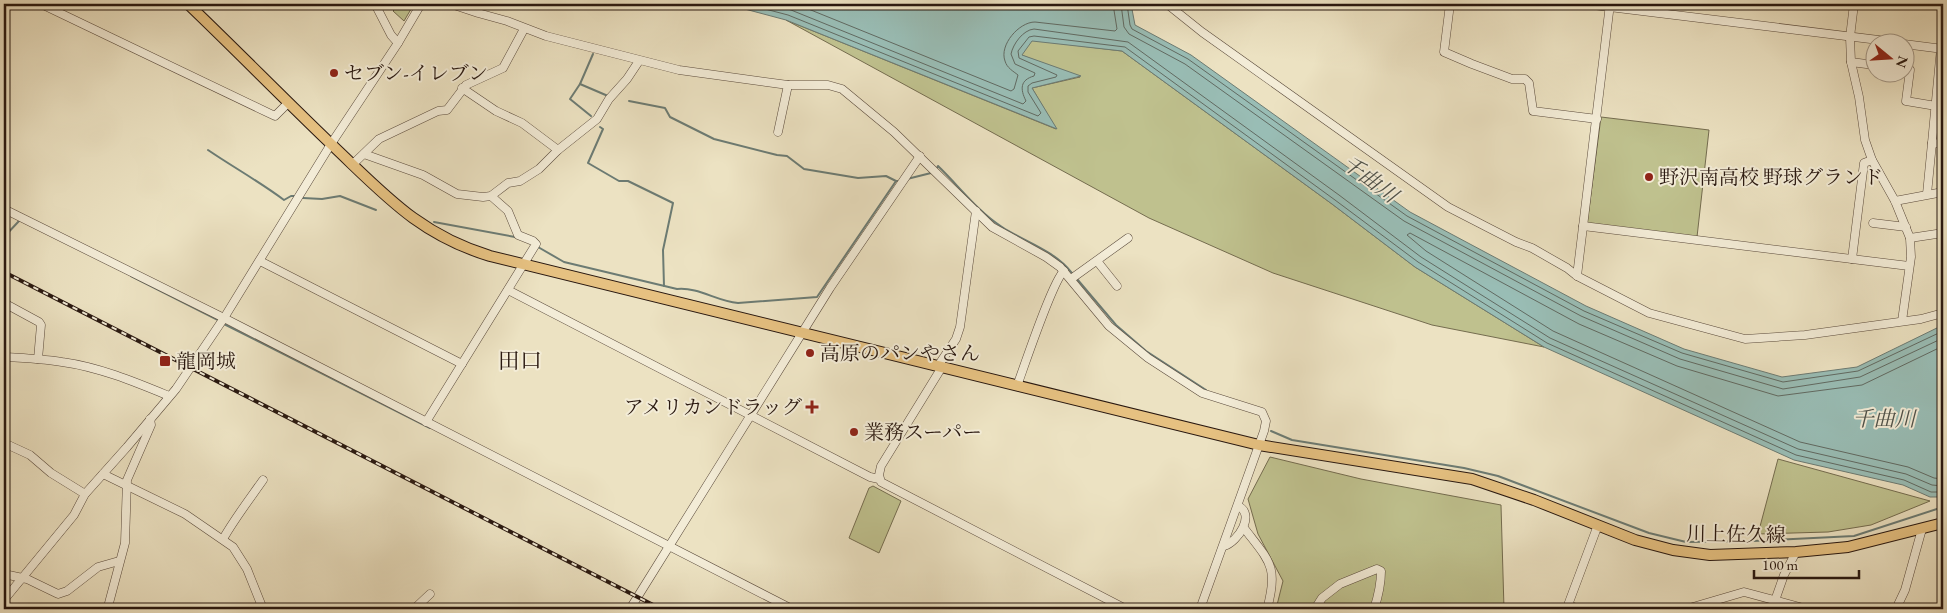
<svg xmlns="http://www.w3.org/2000/svg" width="1947" height="613" font-family="'EB Garamond','Noto Serif JP',serif">
<style>
.green{fill:#bfc18e;stroke:#746c4f}
.water{fill:#99bdb5;stroke:#6c7b73}
.lines{fill:none;stroke-linecap:round;stroke-linejoin:round}
.shore{stroke:#616a62;stroke-width:1}
.stream{stroke:#6c7b73;stroke-width:2}
.minor-casing{stroke:#5a4a3c;stroke-width:9}
.major-casing{stroke:#291810;stroke-width:12}
.minor{stroke:#f3ecd7;stroke-width:8}
.major{stroke:#e6c181;stroke-width:10}
.rail-casing{stroke:#291810;stroke-width:4}
.rail{stroke:#f3ecd7;stroke-width:2;stroke-dasharray:5.5;stroke-linecap:butt}
.poi-dot{fill:#8f2418;stroke:#f3ecd7;stroke-width:2}
.labels{text-anchor:middle;stroke-width:4;stroke-linejoin:round;paint-order:stroke}
.poi-label{font-size:20px;fill:#291810;stroke:#f3ecd7;text-anchor:start}
.street-label{font-size:20px;fill:#291810;stroke:#f3ecd7}
.water-label{font-size:21px;font-style:italic;fill:#50524a;stroke:#f3ecd7}
.quarter-label{font-size:22px;fill:#291810;stroke:#f3ecd7}
</style>
<rect width="100%" height="100%" fill="#ece2c2"/>
<filter id="stains"><feTurbulence type="fractalNoise" baseFrequency=".004" numOctaves="4"/><feColorMatrix values="0 0 0 0 .2 0 0 0 0 .09 0 0 0 0 .02 0 0 0 .5 -.17"/></filter>
<radialGradient id="worn" r=".72"><stop offset=".6" stop-color="#630" stop-opacity="0"/><stop offset="1" stop-color="#630" stop-opacity=".3"/></radialGradient>
<g class="green">
<path d="M400,4H414L404,21L393,11Z"/>
<path d="M786,20L1056,129L1032,88L1080,77L1021,55L1032,40L1122,51L1332,204L1415,267L1544,347L1432,325L1273,273L1149,218Z"/>
<path d="M1601,117L1709,130L1697,237L1587,224Z"/>
<path d="M1270,457L1361,479L1501,505L1504,609H1276L1283,581L1258,534L1248,499Z"/>
<path d="M1778,459L1930,501L1871,525L1828,532L1758,534Z"/>
<path d="M873,486L901,501L879,553L849,538L869,488Z"/>
</g>
<path class="water" d="M726,4H1131L1135,25L1191,55L1410,212L1586,306L1684,349L1782,377L1857,367L1943,325V497H1930L1903,485L1794,460L1544,347L1415,267L1332,204L1122,51L1032,41L1022,55L1081,76L1032,88L1057,129L786,20Z"/>
<g class="lines">
<g class="shore">
<path d="M746,4L788,15L1038,116L1041,113L1028,92V86L1032,83L1056,77L1057,75L1019,58L1018,51L1029,37L1034,36L1125,47L1335,200L1418,262L1547,343L1796,455L1904,480L1931,492H1943"/>
<path d="M770,4L791,10L1023,104L1026,101C1020,89 1020,80 1034,76L1035,73L1015,64L1011,54C1013,44 1023,30 1034,29L1128,42L1339,195L1421,257L1550,338L1798,449L1906,474L1932,485L1943,486"/>
<path d="M796,4L1011,91L1014,89L1018,75C1013,71 1007,68 1005,61C999,45 1019,22 1035,22L1115,31L1117,29L1113,4"/>
<path d="M1121,4L1124,27L1129,34L1185,64L1404,221L1581,316L1680,359L1783,389L1860,377L1943,338"/>
<path d="M1127,4L1130,25L1132,29L1188,59L1407,216L1584,311L1682,353L1783,382L1858,371L1943,331"/>
<path d="M1943,346L1862,385L1778,396L1677,366L1579,324L1410,233L1407,235L1426,251L1553,331L1800,442L1908,467L1934,478L1943,479"/>
</g>
<g class="stream">
<path d="M593,54L580,84L608,96"/>
<path d="M580,84L570,99L591,116"/>
<path d="M629,101L665,108L670,117L714,139L777,155L787,156L804,169L858,178L886,176L896,181"/>
<path d="M600,127L603,129L588,163L619,181H628L673,203L663,250L664,286"/>
<path d="M208,150C233,167 260,182 284,200L291,196H297"/>
<path d="M937,168L938,166C959,186 977,211 1002,227C1025,242 1054,250 1072,273"/>
<path d="M907,179L931,173"/>
<path d="M303,198L322,199L340,196L376,210"/>
<path d="M434,222L515,237"/>
<path d="M4,237L19,221"/>
<path d="M538,247L564,262L677,289C699,287 716,301 738,303L817,297L896,181H900"/>
<path d="M131,276L218,320"/>
<path d="M1077,279L1116,325L1146,351L1206,390"/>
<path d="M222,323L430,428"/>
<path d="M1271,431L1292,440L1464,468L1498,476L1649,533L1686,542L1753,541L1854,536L1943,507"/>
</g>
<defs>
<g id="minor">
<path d="M41,4L275,116L288,103"/>
<path d="M375,4L391,35L398,43"/>
<path d="M451,4L478,13L507,21L546,36L679,70L788,85H828L842,89L894,132L992,227L1046,257L1060,267L1109,326L1148,358L1202,393L1262,412L1266,421L1264,431L1200,609"/>
<path d="M1167,4L1202,32L1448,207L1516,242L1532,248L1567,268L1577,276L1649,313L1745,339L1805,335L1921,319L1943,313"/>
<path d="M1450,4L1444,52L1472,64L1512,79H1525L1529,83L1533,111L1597,119"/>
<path d="M1585,4L1895,42"/>
<path d="M1854,4L1850,37L1851,62L1859,97L1865,140L1872,160L1895,201L1910,238L1911,257L1902,321"/>
<path d="M1904,44L1943,49"/>
<path d="M1941,48L1932,143L1943,144"/>
<path d="M1851,62L1874,65"/>
<path d="M1904,69L1910,70L1906,101L1936,106"/>
<path d="M462,88L496,111L522,123L558,150"/>
<path d="M778,132L788,85"/>
<path d="M364,154L423,175L457,194L483,197L491,196L508,183L520,181L539,169L558,150L597,119L609,99L627,79L639,61"/>
<path d="M352,165L379,139L438,111L447,110L466,85L503,68L524,29"/>
<path d="M1927,194L1932,143"/>
<path d="M1895,201L1943,192"/>
<path d="M4,209L224,318L792,609"/>
<path d="M1873,223L1906,227"/>
<path d="M1583,226L1909,266"/>
<path d="M1910,238L1943,233"/>
<path d="M1852,259L1864,163L1872,160"/>
<path d="M260,261L462,364"/>
<path d="M1097,261L1117,286"/>
<path d="M1577,276L1610,4"/>
<path d="M1071,279L1128,238"/>
<path d="M508,290L870,477L879,479"/>
<path d="M4,303L39,322L41,325L38,359"/>
<path d="M4,357C23,358 43,359 62,362C99,367 135,382 169,396"/>
<path d="M938,366L956,339L960,327L976,211"/>
<path d="M942,367L881,466L879,475L881,482L1126,609"/>
<path d="M1017,386C1024,367 1053,280 1064,271"/>
<path d="M426,422L536,244L533,241L518,235L508,211L491,196"/>
<path d="M4,443L30,455L51,473L85,494"/>
<path d="M103,474L185,514L233,547L247,569L263,609"/>
<path d="M1244,528C1269,561 1279,566 1267,609"/>
<path d="M223,539C235,518 249,500 263,480"/>
<path d="M1224,546C1238,542 1256,514 1238,506"/>
<path d="M4,574L27,579L58,594L67,591L98,567L119,561"/>
<path d="M4,600L74,515L85,494L127,447L176,389L224,318L331,144L398,43L421,4"/>
<path d="M110,609L109,603L125,543L127,480L151,425L150,419"/>
<path d="M414,609L430,594"/>
<path d="M630,609L830,288L920,156"/>
<path d="M1315,609L1322,598L1340,584L1377,569L1381,571C1381,585 1378,597 1374,609"/>
<path d="M1579,609L1568,605L1598,525"/>
<path d="M1686,609L1744,592L1807,609"/>
<path d="M1772,609L1784,575L1796,552"/>
<path d="M1896,609L1905,590L1922,529"/>
</g>
<path id="major" d="M188,4C236,50 283,98 331,144C384,194 418,234 490,256L1259,445L1472,479L1534,500L1635,540L1673,550L1710,555L1796,552L1848,547L1943,523"/>
</defs>
<use href="#minor" class="minor-casing"/>
<use href="#major" class="major-casing"/>
<use href="#minor" class="minor"/>
<use href="#major" class="major"/>
<defs>
<path id="rail" d="M4,272L661,609"/>
</defs>
<use href="#rail" class="rail-casing"/>
<use href="#rail" class="rail"/>
</g>
<g class="poi-dot">
<circle cx="334" cy="73" r="5"/>
<circle cx="1649" cy="177" r="5"/>
<circle cx="810" cy="353" r="5"/>
<rect x="159" y="355" width="12" height="12" rx="2.5"/>
<path d="M809.5 399.5h5v5h5v5h-5v5h-5v-5h-5v-5h5z"/>
<circle cx="854" cy="432" r="5"/>
</g>
<g class="labels">
<g class="poi-label">
<text x="344" y="80">セブン-イレブン</text>
<text x="1659" y="184">野沢南高校 野球グランド</text>
<text x="820" y="360">高原のパンやさん</text>
<text x="176" y="368">龍岡城</text>
<text x="802" y="414" text-anchor="end">アメリカンドラッグ</text>
<text x="864" y="439">業務スーパー</text>
</g>
<g class="street-label">
<text transform="translate(1736 534) rotate(1)" y="7">川上佐久線</text>
</g>
<g class="water-label">
<text transform="translate(1370 179) rotate(37)" y="7">千曲川</text>
<text x="1884" y="426">千曲川</text>
</g>
<g class="quarter-label">
<text x="520" y="368">田口</text>
</g>
</g>
<rect width="1947" height="613" fill="none" stroke="#ece2c2" stroke-width="20"/>
<rect x="5" y="5" width="1937" height="603" fill="none" stroke="#291810" stroke-width="2.5"/>
<rect x="10" y="10" width="1927" height="593" fill="none" stroke="#291810"/>
<g transform="translate(1890 58) rotate(108)"><circle r="24" fill="#f3ecd7" stroke="#a29787"/>
<path d="M0-4L9 19L0 12L-9 19Z" fill="#8f2418"/>
<text y="-8" font-size="14" font-weight="bold" text-anchor="middle" fill="#291810">N</text>
</g>
<path d="M1754 570v8h105v-8" fill="none" stroke="#291810" stroke-width="2.5"/>
<text x="1762" y="570" font-size="15" fill="#291810" stroke="#f3ecd7" stroke-width="4" paint-order="stroke">100 m</text>
<rect width="100%" height="100%" filter="url(#stains)"/>
<rect width="100%" height="100%" fill="url(#worn)"/>
</svg>
